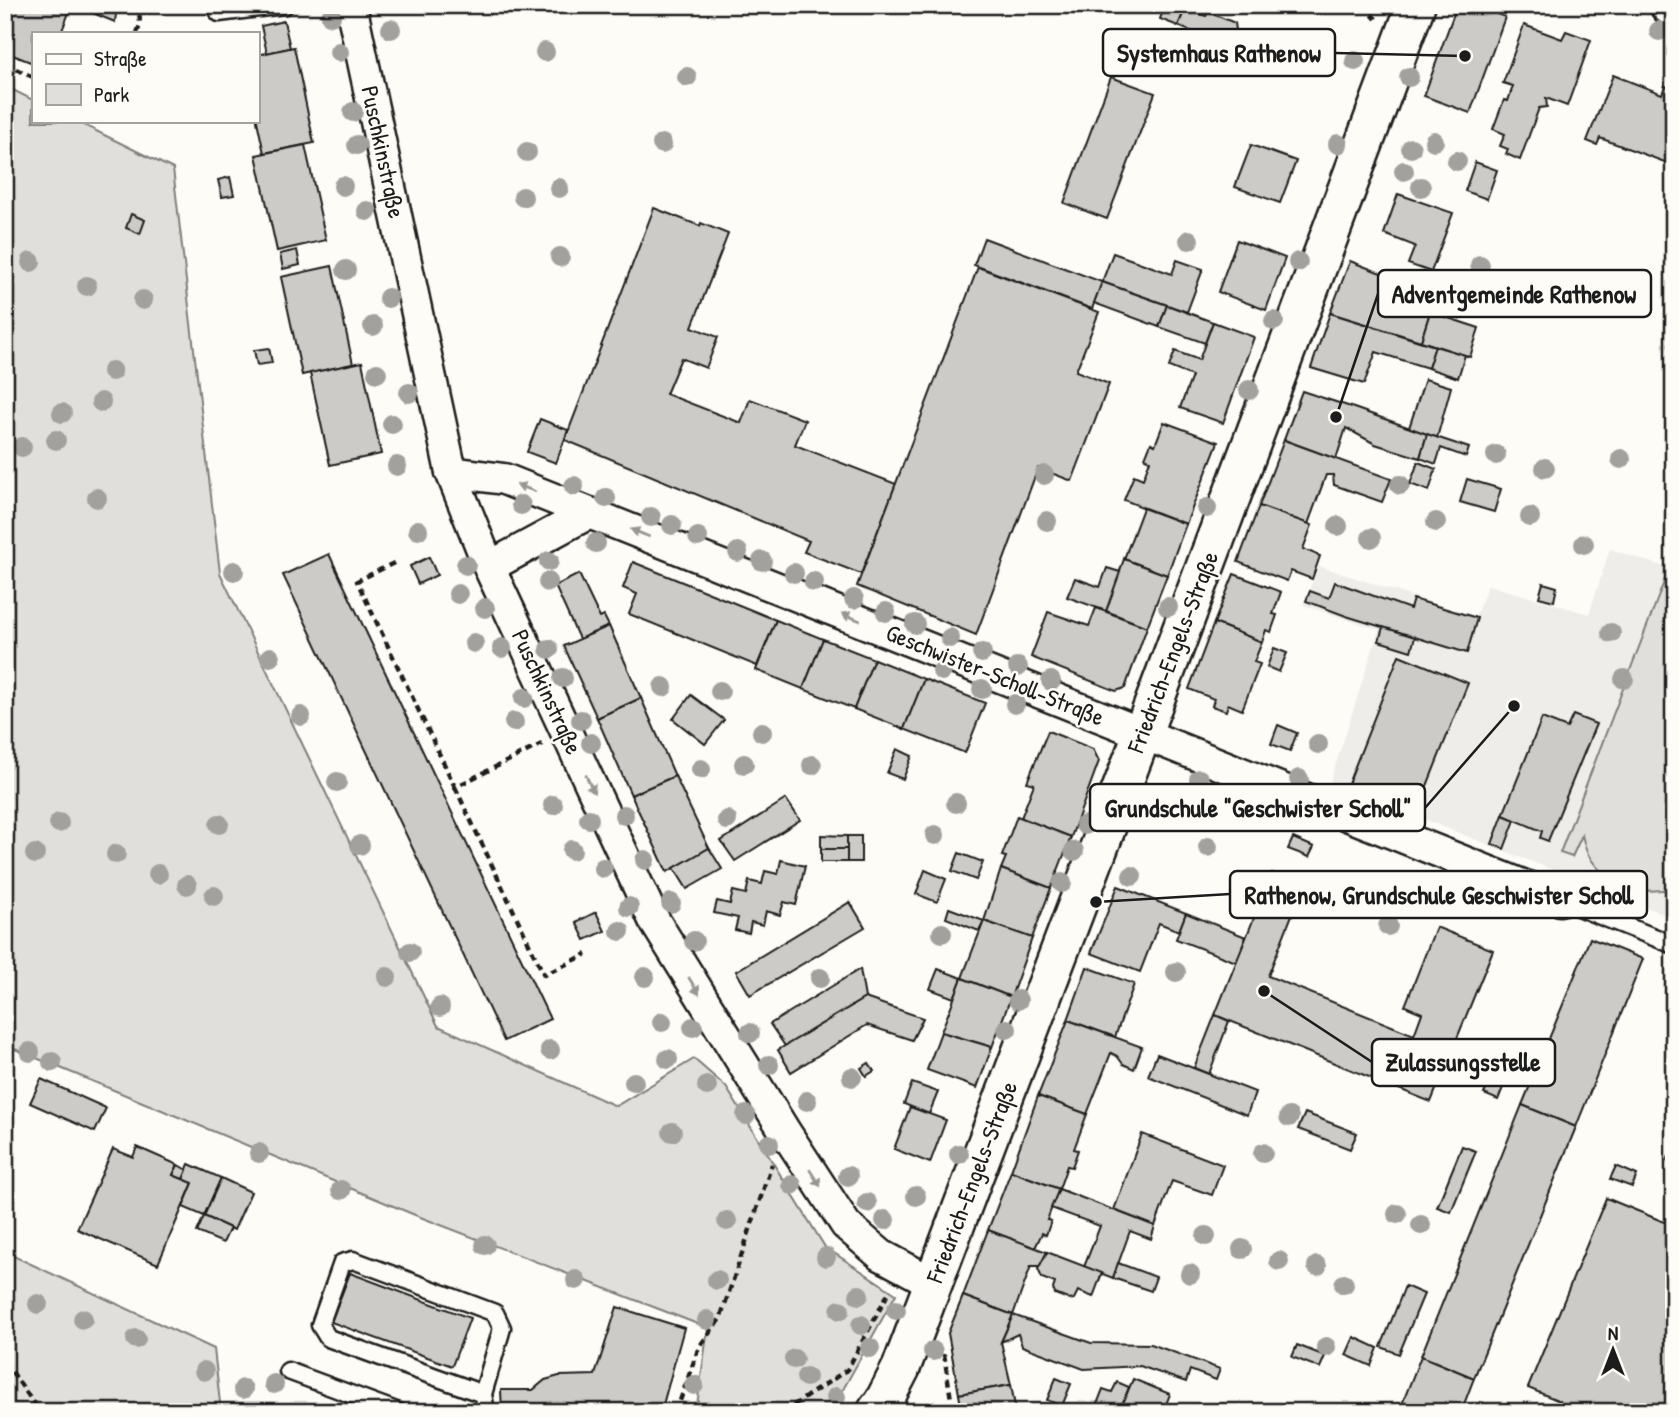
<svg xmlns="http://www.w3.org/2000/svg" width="1679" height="1417" font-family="'Patrick Hand',sans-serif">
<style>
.built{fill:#eeede9}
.green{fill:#e0dfdb;stroke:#7e7e7c;stroke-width:2}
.building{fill:#cccbc8;stroke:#1c1c1c;stroke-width:2}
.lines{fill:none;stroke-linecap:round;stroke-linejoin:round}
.service-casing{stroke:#1c1c1c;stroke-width:21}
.minor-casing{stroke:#1c1c1c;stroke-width:35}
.tertiary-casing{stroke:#1c1c1c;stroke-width:42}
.secondary-casing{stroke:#1c1c1c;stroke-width:44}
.path{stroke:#1c1c1c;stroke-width:4.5;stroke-dasharray:7 5;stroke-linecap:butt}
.service{stroke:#fdfcf7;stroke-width:16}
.minor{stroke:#fdfcf7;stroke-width:30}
.tertiary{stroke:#fdfcf7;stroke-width:37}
.secondary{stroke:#fdfcf7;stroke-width:38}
.tree{fill:#a2a19e}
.oneway{fill:#989794}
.labels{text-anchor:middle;stroke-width:5;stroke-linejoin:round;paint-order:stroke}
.street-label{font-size:24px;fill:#1c1c1c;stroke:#fdfcf7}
.leader{fill:none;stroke:#1c1c1c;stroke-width:2.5}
.callout-dot{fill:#1c1c1c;stroke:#fdfcf7;stroke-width:2.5}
.callout{fill:#fdfcf7;stroke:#1c1c1c;stroke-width:2.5}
.callout-label{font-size:26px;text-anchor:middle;font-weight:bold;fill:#1c1c1c}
</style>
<rect width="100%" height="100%" fill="#fdfcf7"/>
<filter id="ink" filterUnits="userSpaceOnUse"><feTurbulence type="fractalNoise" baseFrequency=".0143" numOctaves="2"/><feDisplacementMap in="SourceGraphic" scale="14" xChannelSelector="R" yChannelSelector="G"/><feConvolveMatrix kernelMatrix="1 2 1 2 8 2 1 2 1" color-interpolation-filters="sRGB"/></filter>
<g filter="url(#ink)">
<g class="built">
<path d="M1674,297V353L1662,350Z"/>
<path d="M1610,549L1674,570V918L1330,782L1379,630L1303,605L1319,566L1475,617L1488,585L1589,614Z"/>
</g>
<g class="green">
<path d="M5,86L33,100V121H76L173,169L220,573L438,1026L616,1106L694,1059L726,1087L825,1247L896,1294L835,1404L828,1412H696L708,1328L415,1215L5,1045Z"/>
<path d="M1667,574L1674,577V597L1664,622L1674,617V888C1640,896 1608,887 1589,856C1585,850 1584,842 1582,835L1572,857L1560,853Z"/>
<path d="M5,1252L214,1349L221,1412H5Z"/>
</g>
<g class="building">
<path d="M15,5H72L61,33H33V63L5,52V30Z"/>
<path d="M73,5H117L115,22Z"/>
<path d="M1165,5H1175L1185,9L1178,26L1160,19Z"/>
<path d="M1457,5H1473L1505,17L1470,113L1424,96Z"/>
<path d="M1185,9L1206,16L1208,12L1235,23L1236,30L1229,47L1178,26Z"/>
<path d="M284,21L290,48L267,53L261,26Z"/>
<path d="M1524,25L1562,39L1566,31L1591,40L1567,106L1546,98L1547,107L1539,108L1520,160L1506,154L1508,149L1500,146L1505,134L1493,129L1504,100L1508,101L1513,86L1503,83Z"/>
<path d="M294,47L314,143L264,153L257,121V55Z"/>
<path d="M1613,75L1662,94L1665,86L1674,89V154L1670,164L1600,138L1597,145L1587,141Z"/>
<path d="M1111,77L1155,93L1107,219L1064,203Z"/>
<path d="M305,145L326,240L277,251L256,155Z"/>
<path d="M1251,145L1296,161L1280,203L1235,187Z"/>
<path d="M1475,162L1497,170L1487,199L1465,191Z"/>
<path d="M230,177L234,195L222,197L218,180Z"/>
<path d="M1398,194L1453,213L1431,272L1408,264L1415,246L1384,234Z"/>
<path d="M654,208L700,226L701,223L728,234L692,327L718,337L706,368L681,358L666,394L741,423L750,399L805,420L795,445L896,484L861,574L804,552L809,541L565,440Z"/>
<path d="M131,214L145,220L140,234L126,228Z"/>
<path d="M984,238L1102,282L1092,309L974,265Z"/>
<path d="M1237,240L1285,258L1266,310L1218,292Z"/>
<path d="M297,250L300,265L283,269L280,254Z"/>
<path d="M1113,253L1172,274L1177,260L1203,269L1187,312L1102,282Z"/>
<path d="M1350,261L1399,280L1391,305L1419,314V309L1430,312L1421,341L1330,313Z"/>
<path d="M332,266L353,364L302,375L281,277Z"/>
<path d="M978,267L1099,312L1076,371L1109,384L1072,481L1038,468L976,635L857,586Z"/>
<path d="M1102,282L1167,305L1159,327L1094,303Z"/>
<path d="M1167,305L1213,322L1205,343L1159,327Z"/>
<path d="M1430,312L1479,328L1470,357L1421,341Z"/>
<path d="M1330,313L1435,346L1428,368L1376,352L1364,384L1311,368Z"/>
<path d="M1674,320V347L1669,346Z"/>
<path d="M1213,322L1254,337L1223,423L1180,408L1192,376L1169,367L1175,351L1199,360Z"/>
<path d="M1435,346L1465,355L1458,378L1428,368Z"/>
<path d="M269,348L272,363L257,365L254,350Z"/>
<path d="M362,362L381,454L330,465L310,373Z"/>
<path d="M1425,379L1451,387L1437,438L1409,428Z"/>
<path d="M1302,391L1351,407L1427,434L1420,458L1375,444L1346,428L1336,459L1284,440Z"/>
<path d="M540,419L568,430L556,463L527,452Z"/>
<path d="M1164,422L1218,442L1186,524L1124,500L1134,475L1143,479L1150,460L1145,458L1151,443L1155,445Z"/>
<path d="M1427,434L1469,448L1466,457L1441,448L1436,464L1420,458Z"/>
<path d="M1284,440L1391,479L1382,502L1334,485L1333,475H1326L1308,524L1259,506Z"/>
<path d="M1418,462L1436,469L1429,491L1410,484Z"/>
<path d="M1467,479L1501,489L1494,512L1460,502Z"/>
<path d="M1259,506L1312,525L1303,549L1320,556L1312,579L1291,571L1287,581L1238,562Z"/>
<path d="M1143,508L1186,524L1167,575L1124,559Z"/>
<path d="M329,554L550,1019L504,1041L283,575Z"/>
<path d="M429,557L437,575L418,584L410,566Z"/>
<path d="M1124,559L1167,575L1147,627L1106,611Z"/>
<path d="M633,562L776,620L757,666L629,614L637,594L623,588Z"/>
<path d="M1107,568L1120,572L1106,611L1067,597L1075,578L1100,587Z"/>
<path d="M579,574L600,618L604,616L609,626L579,639L555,586Z"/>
<path d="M1234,574L1281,592L1273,614L1277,615L1271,632L1266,630L1262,642L1214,623Z"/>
<path d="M1335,582L1410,609L1413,599L1477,618L1467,653L1346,616L1306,601L1310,591L1329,598Z"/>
<path d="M1543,583L1557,587L1554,601L1539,597Z"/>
<path d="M1096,608L1147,627L1125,688L1116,691L1031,657L1048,612L1089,626Z"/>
<path d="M776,620L823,639L803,689L756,670Z"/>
<path d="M1214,623L1262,642L1254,662L1260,664L1242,710L1228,704L1226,711L1212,706L1214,699L1189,689Z"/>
<path d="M609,626L641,698L597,718L564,646Z"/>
<path d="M1383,627L1415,637L1411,651L1379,641Z"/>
<path d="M823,639L874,659L854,709L803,689Z"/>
<path d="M1274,648L1287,653L1279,672L1267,667Z"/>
<path d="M1399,655L1468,683L1417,811L1348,784Z"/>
<path d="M874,659L924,679L904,729L854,709Z"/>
<path d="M924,679L985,703L965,753L904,729Z"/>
<path d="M691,695L724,720L705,744L673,719Z"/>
<path d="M641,698L675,776L631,795L597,718Z"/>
<path d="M1573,715L1596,724L1548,841L1540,838L1542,831L1503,815L1542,718L1567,728Z"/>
<path d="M1278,725L1297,733L1290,751L1271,744Z"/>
<path d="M1048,731L1093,749L1099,761L1071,837L1021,818L1034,784L1027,782Z"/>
<path d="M897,749L912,756L903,779L887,773Z"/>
<path d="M675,776L709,848L667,872L631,795Z"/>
<path d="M786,799L800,820L735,861L721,841Z"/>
<path d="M1503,815L1515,820L1504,849L1492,844Z"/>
<path d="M1017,816L1071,837L1051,888L1001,869L1006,857L1002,856Z"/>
<path d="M821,835L847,836V849H821Z"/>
<rect x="847" y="836" width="14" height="26"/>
<path d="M1293,838L1314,847L1309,857L1288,849Z"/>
<path d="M709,848L722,869L687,889L674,868Z"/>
<rect x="821" y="849" width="26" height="13"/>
<path d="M959,853L983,862L976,880L952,871Z"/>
<path d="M781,860L805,866L796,905L784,902L780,915L766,911L763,925L751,922L749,933L735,930L738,918L714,913L717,901L730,904L733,891L746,894L749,881L762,884L765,871L778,874Z"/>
<path d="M1001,869L1051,888L1032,938L984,921Z"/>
<path d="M925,870L946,879L937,902L916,894Z"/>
<path d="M1272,873L1299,883L1294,895L1299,897L1268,976L1414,1035L1422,1013L1405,1006L1436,927L1493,950L1431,1102L1215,1015Z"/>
<path d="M1118,886L1186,913L1179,931L1159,923L1140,972L1091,953Z"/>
<path d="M850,902L865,927L750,995L736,971Z"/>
<path d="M949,908L984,921L979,931L946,918Z"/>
<path d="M596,912L605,931L585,940L576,922Z"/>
<path d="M1186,913L1246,937L1236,962L1176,939Z"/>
<path d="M984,921L1032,938L1011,997L962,978Z"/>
<path d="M1590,938L1643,959L1576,1127L1522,1105Z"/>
<path d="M1087,967L1134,984L1115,1037L1068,1020Z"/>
<path d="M860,969L865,998L785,1046L770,1024Z"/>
<path d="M938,969L962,978L954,998L930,989Z"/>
<path d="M962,978L1011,997L992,1047L941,1032Z"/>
<path d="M865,998L923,1018L912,1040L867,1025L791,1072L778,1050Z"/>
<path d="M1215,1015L1229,1021L1209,1074L1194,1068Z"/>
<path d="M1068,1020L1142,1047L1134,1069L1123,1064L1117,1056L1111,1053L1087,1114L1038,1096Z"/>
<path d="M941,1032L992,1047L977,1088L927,1070Z"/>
<path d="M1157,1054L1255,1092L1247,1115L1148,1076Z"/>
<path d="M869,1063L874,1071L866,1076L861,1068Z"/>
<path d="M1493,1074L1506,1080L1498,1100L1484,1094Z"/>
<path d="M41,1079L106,1108L95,1132L30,1103Z"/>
<path d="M912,1083L938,1092L929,1114L904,1104Z"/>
<path d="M1038,1096L1087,1114L1074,1149L1078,1150L1072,1167L1067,1166L1059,1189L1011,1171Z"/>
<path d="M1522,1105L1576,1127L1474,1378L1421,1356Z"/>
<path d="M910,1107L946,1120L930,1163L894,1149Z"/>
<path d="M1305,1113L1357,1133L1350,1149L1298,1129Z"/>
<path d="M1142,1134L1223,1165L1212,1195L1172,1181L1155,1226L1114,1210Z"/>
<path d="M1674,1144V1164L1667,1161Z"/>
<path d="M1462,1146L1476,1151L1451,1212L1437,1207Z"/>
<path d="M137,1147L178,1165L173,1175L193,1183L158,1264L77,1229L113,1149L133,1157Z"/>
<path d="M189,1164L221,1178L204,1216L183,1207L193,1183L183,1179Z"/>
<path d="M178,1165L187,1170L183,1179L173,1175Z"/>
<path d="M1616,1166L1637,1175L1632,1187L1610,1179Z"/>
<path d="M1011,1171L1059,1189L1047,1220L1051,1221L1046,1235L1042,1233L1035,1248L988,1230Z"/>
<path d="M221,1178L251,1192L234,1230L204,1216Z"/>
<path d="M1059,1189L1155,1226L1151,1239L1130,1231L1113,1278L1084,1267L1100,1226L1051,1208Z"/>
<path d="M1606,1198L1674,1226V1412H1555L1560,1401L1528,1388Z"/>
<path d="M204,1216L230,1228L223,1243L197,1232Z"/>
<path d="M988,1230L1047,1252L1040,1266H1031L1013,1315L963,1296Z"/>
<path d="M1047,1252L1102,1273L1093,1297L1078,1291L1074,1299L1070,1300L1055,1294L1053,1289L1055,1283L1042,1278L1038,1269Z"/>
<path d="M1118,1263L1156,1277L1151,1291L1113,1278Z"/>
<path d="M350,1273L470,1318L452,1366L331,1322Z"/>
<path d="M1405,1286L1424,1294L1399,1354L1381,1347Z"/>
<path d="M963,1296L1013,1315L1001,1342L1011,1385L959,1394L948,1333Z"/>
<path d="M617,1307L684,1328L661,1412H502L501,1390H533L545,1380L559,1376L595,1375Z"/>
<path d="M1013,1315L1091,1343L1151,1344L1220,1369L1216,1380L1190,1370L1186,1382L1140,1366L1084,1369L1022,1346L1018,1334L1001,1342Z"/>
<path d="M1354,1337L1378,1348L1371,1366L1346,1355Z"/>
<path d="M1297,1345L1325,1356L1320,1368L1292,1357Z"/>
<path d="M1421,1356L1474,1378L1461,1412H1399Z"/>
<path d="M1056,1378L1071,1384L1062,1406L1047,1400Z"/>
<path d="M1133,1379L1170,1394L1163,1412H1119Z"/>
<path d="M1117,1382L1129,1387L1119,1412H1094L1103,1389L1112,1392Z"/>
<path d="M1011,1385L1016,1412H962L959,1394Z"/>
</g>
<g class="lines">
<defs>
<g id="service">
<path d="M219,13L285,5"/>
<path d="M1560,900L1674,945"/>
<path d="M288,1371L399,1412"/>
<path d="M483,1394L328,1338L320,1325L342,1263L353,1260L495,1313L502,1328L483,1394L486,1412"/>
</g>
<g id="minor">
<path d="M351,5L451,472L489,567L654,920L784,1130L846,1225L881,1255L933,1283"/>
<path d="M451,472L504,479L1560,900"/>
<path d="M489,567L589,513"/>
</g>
<path id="tertiary" d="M876,1412L884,1401L901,1368L1154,703L1416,5"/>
<path id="secondary" d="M1670,5L1674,6"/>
</defs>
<use href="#service" class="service-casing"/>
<use href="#minor" class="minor-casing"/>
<use href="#tertiary" class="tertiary-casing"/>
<use href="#secondary" class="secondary-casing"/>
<g class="path">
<path d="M1364,5L1376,19"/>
<path d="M137,33L140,25L139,5"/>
<path d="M5,64L33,77"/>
<path d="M394,563L357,581L455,787L542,744"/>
<path d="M455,787L544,975L587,954"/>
<path d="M944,1354L953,1412"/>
<path d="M5,1362L40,1412"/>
<path d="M676,1412L699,1347L720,1319L772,1164"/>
<path d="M783,1412L847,1370L890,1290"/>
</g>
<use href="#service" class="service"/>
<use href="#minor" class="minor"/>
<use href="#tertiary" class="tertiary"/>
<use href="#secondary" class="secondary"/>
</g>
<g class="tree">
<circle cx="331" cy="16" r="10"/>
<circle cx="391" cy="29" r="10"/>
<circle cx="1659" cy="31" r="10"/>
<circle cx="339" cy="52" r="10"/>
<circle cx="545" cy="52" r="10"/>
<circle cx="1355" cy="61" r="10"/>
<circle cx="687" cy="77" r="10"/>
<circle cx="1409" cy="77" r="10"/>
<circle cx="353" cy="112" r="10"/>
<circle cx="1434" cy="141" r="10"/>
<circle cx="662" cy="144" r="10"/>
<circle cx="1338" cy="144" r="10"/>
<circle cx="357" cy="145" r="10"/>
<circle cx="1411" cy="148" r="10"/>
<circle cx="527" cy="152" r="10"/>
<circle cx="1457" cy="161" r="10"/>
<circle cx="1404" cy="171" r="10"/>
<circle cx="343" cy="186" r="10"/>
<circle cx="1421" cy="187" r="10"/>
<circle cx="559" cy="188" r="10"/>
<circle cx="523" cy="197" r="10"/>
<circle cx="367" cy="211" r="10"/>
<circle cx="1189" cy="240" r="10"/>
<circle cx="560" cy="257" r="10"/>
<circle cx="31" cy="262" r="10"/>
<circle cx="1298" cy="262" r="10"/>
<circle cx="1480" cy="265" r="10"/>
<circle cx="346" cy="270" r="10"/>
<circle cx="87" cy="286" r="10"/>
<circle cx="388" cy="298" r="10"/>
<circle cx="143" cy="300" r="10"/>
<circle cx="1274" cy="321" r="10"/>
<circle cx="373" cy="326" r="10"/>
<circle cx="112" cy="371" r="10"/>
<circle cx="377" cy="373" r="10"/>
<circle cx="1249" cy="390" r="10"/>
<circle cx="409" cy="393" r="10"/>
<circle cx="101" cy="402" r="10"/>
<circle cx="62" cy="413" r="10"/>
<circle cx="392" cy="424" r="10"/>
<circle cx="56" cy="440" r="10"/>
<circle cx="22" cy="447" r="10"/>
<circle cx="1496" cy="455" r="10"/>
<circle cx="1621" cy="459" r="10"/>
<circle cx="397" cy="466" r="10"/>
<circle cx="1545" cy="468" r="10"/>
<circle cx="1044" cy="475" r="10"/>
<circle cx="1400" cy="485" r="10"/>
<circle cx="574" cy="486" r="10"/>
<circle cx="97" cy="498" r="10"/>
<circle cx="606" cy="498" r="10"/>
<circle cx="521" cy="505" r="10"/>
<circle cx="1207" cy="508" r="10"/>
<circle cx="651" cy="517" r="10"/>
<circle cx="1530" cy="517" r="10"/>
<circle cx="1047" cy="521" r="10"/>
<circle cx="1436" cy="522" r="10"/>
<circle cx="672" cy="525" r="10"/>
<circle cx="1338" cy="526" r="10"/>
<circle cx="418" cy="530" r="10"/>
<circle cx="698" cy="537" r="10"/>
<circle cx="1371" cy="538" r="10"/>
<circle cx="596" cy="543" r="10"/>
<circle cx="1584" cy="544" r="10"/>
<circle cx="738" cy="552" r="10"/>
<circle cx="549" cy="561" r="10"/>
<circle cx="762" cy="561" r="10"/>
<circle cx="466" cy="565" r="10"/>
<circle cx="234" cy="571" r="10"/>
<circle cx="794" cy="573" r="10"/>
<circle cx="548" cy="582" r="10"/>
<circle cx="814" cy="582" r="10"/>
<circle cx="458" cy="594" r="10"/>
<circle cx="854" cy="599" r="10"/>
<circle cx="1168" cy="607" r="10"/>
<circle cx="485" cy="608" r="10"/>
<circle cx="886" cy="612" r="10"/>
<circle cx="915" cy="624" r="10"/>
<circle cx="1611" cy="633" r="10"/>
<circle cx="950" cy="638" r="10"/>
<circle cx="474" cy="643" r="10"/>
<circle cx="502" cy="648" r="10"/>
<circle cx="549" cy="649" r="10"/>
<circle cx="982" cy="653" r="10"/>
<circle cx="270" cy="657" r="10"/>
<circle cx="1018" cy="667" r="10"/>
<circle cx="942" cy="671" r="10"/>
<circle cx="563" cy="678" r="10"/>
<circle cx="1624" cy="679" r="10"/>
<circle cx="1051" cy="681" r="10"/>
<circle cx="663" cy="687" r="10"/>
<circle cx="982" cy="689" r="10"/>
<circle cx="720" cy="691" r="10"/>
<circle cx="524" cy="698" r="10"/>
<circle cx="1015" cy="704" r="10"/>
<circle cx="301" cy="716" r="10"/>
<circle cx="581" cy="720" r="10"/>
<circle cx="514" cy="722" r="10"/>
<circle cx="762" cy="732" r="10"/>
<circle cx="591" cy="743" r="10"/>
<circle cx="1318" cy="744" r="10"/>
<circle cx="744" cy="764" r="10"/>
<circle cx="812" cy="765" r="10"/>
<circle cx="701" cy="769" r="10"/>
<circle cx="1199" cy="779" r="10"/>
<circle cx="1299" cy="779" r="10"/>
<circle cx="337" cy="782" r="10"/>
<circle cx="956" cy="803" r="10"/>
<circle cx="553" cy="805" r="10"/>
<circle cx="624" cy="815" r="10"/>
<circle cx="589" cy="819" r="10"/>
<circle cx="727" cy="820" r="10"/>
<circle cx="59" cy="823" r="10"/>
<circle cx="219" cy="824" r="10"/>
<circle cx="1085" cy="825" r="10"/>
<circle cx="935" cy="835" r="10"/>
<circle cx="360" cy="845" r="10"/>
<circle cx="1208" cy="847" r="10"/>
<circle cx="572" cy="850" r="10"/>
<circle cx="1074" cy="851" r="10"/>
<circle cx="35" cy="854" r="10"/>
<circle cx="116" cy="854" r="10"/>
<circle cx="645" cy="860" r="10"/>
<circle cx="603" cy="868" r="10"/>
<circle cx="158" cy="874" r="10"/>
<circle cx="1132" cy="876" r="10"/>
<circle cx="1062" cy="883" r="10"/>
<circle cx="187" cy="885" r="10"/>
<circle cx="214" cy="896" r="10"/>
<circle cx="671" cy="903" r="10"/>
<circle cx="629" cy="907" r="10"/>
<circle cx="1388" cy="926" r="10"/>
<circle cx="620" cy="931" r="10"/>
<circle cx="942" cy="933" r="10"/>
<circle cx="694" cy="941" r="10"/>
<circle cx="410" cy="952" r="10"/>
<circle cx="1176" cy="972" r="10"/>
<circle cx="387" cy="977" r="10"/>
<circle cx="645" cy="977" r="10"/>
<circle cx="820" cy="978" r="10"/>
<circle cx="1018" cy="1000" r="10"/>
<circle cx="440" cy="1007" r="10"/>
<circle cx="662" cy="1022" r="10"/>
<circle cx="693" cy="1027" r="10"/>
<circle cx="1007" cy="1029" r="10"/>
<circle cx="750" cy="1033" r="10"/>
<circle cx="550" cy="1050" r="10"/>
<circle cx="30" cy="1052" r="10"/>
<circle cx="668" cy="1059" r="10"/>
<circle cx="52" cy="1062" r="10"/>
<circle cx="769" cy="1065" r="10"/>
<circle cx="852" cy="1077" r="10"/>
<circle cx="634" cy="1082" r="10"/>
<circle cx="707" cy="1086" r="10"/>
<circle cx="807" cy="1101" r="10"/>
<circle cx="746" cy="1115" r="10"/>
<circle cx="1289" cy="1117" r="10"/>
<circle cx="672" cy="1132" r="10"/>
<circle cx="769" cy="1144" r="10"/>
<circle cx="259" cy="1153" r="10"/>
<circle cx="1263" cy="1153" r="10"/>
<circle cx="959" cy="1154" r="10"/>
<circle cx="848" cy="1176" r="10"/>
<circle cx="792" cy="1185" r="10"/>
<circle cx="341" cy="1190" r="10"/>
<circle cx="916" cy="1196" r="10"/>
<circle cx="867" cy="1203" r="10"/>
<circle cx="1397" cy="1214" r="10"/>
<circle cx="885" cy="1220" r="10"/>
<circle cx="727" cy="1221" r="10"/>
<circle cx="1421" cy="1225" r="10"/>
<circle cx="1206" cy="1236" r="10"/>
<circle cx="485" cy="1245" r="10"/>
<circle cx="1242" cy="1249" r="10"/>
<circle cx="826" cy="1257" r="10"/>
<circle cx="1279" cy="1261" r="10"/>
<circle cx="1317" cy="1266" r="10"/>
<circle cx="1190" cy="1274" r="10"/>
<circle cx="576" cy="1280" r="10"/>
<circle cx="717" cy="1280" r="10"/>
<circle cx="1344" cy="1284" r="10"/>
<circle cx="859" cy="1295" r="10"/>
<circle cx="38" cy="1304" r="10"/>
<circle cx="840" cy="1310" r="10"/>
<circle cx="896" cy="1310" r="10"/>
<circle cx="83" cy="1319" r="10"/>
<circle cx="707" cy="1320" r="10"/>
<circle cx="861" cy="1325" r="10"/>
<circle cx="136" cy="1339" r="10"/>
<circle cx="1326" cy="1347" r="10"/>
<circle cx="870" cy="1348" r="10"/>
<circle cx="933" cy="1351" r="10"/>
<circle cx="794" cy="1359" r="10"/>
<circle cx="204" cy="1371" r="10"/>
<circle cx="806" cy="1377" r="10"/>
<circle cx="274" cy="1384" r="10"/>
<circle cx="694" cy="1385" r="10"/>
<circle cx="243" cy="1389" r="10"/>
<circle cx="836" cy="1397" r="10"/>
</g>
<defs><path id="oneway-solid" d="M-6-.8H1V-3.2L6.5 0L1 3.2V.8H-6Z" transform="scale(1.75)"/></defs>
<g class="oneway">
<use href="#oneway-solid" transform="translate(526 488) rotate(-158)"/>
<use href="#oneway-solid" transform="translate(640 533) rotate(-158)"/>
<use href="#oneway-solid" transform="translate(851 617) rotate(-158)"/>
<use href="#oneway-solid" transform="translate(590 784) rotate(65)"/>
<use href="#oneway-solid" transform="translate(694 986) rotate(58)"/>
<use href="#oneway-solid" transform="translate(815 1178) rotate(57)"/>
</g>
</g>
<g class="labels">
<g class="street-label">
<text transform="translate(383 152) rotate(78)" y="8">Puschkinstraße</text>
<text transform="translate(1173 652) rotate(-69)" y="8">Friedrich-Engels-Straße</text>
<text transform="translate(995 675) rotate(22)" y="8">Geschwister-Scholl-Straße</text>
<text transform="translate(547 692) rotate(65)" y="8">Puschkinstraße</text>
<text transform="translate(972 1182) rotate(-69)" y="8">Friedrich-Engels-Straße</text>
</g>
</g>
<path class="leader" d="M1465 56L1335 53M1336 417L1378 294M1514 706L1425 808M1096 902L1230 894M1264 991L1372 1062"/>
<g class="callout-dot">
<circle cx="1465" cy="56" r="7"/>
<circle cx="1336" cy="417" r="7"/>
<circle cx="1514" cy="706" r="7"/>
<circle cx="1096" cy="902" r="7"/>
<circle cx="1264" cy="991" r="7"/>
</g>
<g class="callout">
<rect x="1103" y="29" width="232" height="47" rx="7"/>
<rect x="1378" y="270" width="273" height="47" rx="7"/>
<rect x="1090" y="784" width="335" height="47" rx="7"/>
<rect x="1230" y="871" width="417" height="47" rx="7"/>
<rect x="1372" y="1039" width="183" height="47" rx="7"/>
</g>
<g class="callout-label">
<text x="1219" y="62">Systemhaus Rathenow</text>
<text x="1514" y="303">Adventgemeinde Rathenow</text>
<text x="1258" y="817">Grundschule "Geschwister Scholl"</text>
<text x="1439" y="904">Rathenow, Grundschule Geschwister Scholl</text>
<text x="1463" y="1071">Zulassungsstelle</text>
</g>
<rect width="1679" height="1417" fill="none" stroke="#fdfcf7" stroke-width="28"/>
<rect x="14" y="14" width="1651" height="1389" fill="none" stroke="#1c1c1c" stroke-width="2.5" filter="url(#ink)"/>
<rect x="32" y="32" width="228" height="91" fill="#fdfcf7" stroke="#a3a29f" stroke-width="2"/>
<rect x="46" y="54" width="35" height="10" fill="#fdfcf7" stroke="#a3a29f" stroke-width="2"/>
<text x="94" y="66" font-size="21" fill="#1c1c1c">Straße</text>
<rect x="46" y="84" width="35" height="21" fill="#e0dfdb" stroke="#a3a29f" stroke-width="2"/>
<text x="94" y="102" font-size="21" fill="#1c1c1c">Park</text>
<g transform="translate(1613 1350)" stroke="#fdfcf7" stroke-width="5" paint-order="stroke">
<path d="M0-5L12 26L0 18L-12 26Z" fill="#1c1c1c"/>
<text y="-10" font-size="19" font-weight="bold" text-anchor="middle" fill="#1c1c1c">N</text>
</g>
</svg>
